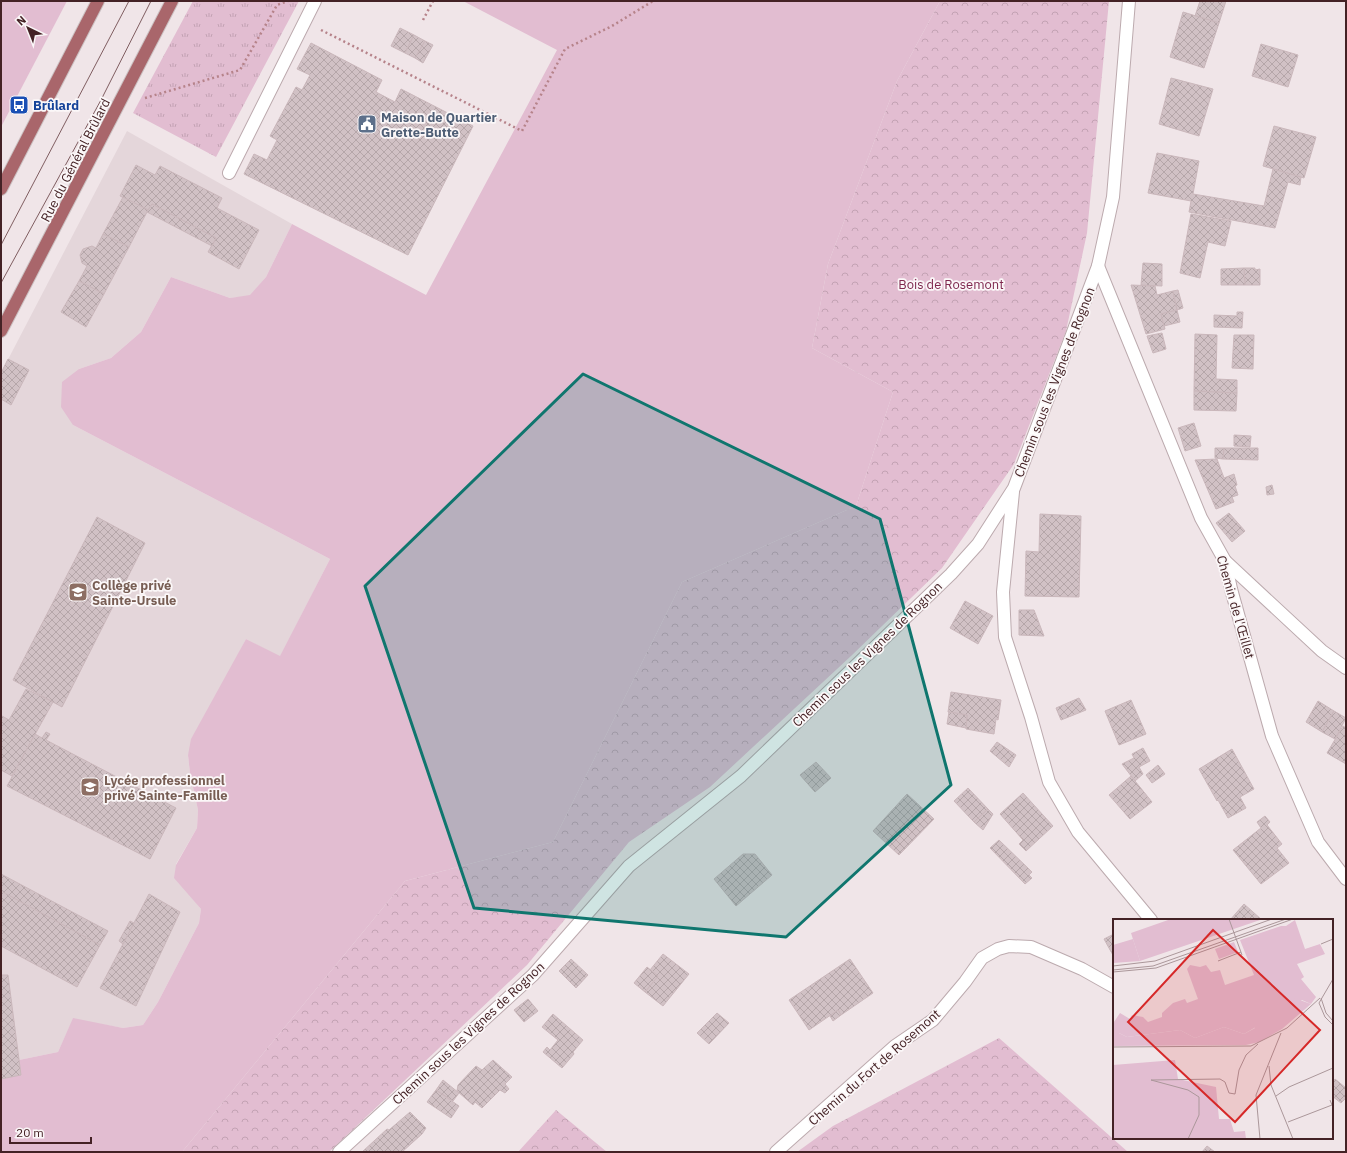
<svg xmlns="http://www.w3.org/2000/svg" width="1347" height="1153" font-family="'IBM Plex Sans',sans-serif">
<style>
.built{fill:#e4d6da}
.green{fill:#e2bdd1}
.forest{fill:url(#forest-crowns)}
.park{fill:url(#park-tufts)}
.building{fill:url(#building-cross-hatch);stroke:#cab7bb}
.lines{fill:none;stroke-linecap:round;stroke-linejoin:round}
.minor-casing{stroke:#bcaaae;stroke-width:14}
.major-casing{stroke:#cbc1c2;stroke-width:14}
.path{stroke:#b6838a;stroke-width:2.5;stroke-dasharray:2 3;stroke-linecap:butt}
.minor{stroke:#fff;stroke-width:12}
.major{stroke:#a9666b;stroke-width:12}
.tram{stroke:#7f5d60;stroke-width:1}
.marked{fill:#0f766e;fill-opacity:0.2;stroke:#0f766e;stroke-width:3;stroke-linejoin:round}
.labels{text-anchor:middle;stroke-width:3.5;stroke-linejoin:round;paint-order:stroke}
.transit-label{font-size:13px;font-weight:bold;fill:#164399;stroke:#fbf7f8;text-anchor:start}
.service-label{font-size:13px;font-weight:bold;fill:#4e5e75;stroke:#fbf7f8;text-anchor:start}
.street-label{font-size:13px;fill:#442225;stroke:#fbf7f8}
.park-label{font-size:13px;fill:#7f284e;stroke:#fbf7f8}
.education-label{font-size:13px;font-weight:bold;fill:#785e54;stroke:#fbf7f8;text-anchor:start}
.inset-road{fill:none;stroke:#ab979a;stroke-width:1}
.view{fill:#d62828;fill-opacity:0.15;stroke:#d62828;stroke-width:2}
.inset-edge{fill:none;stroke:#442225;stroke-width:2}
</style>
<defs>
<pattern id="forest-crowns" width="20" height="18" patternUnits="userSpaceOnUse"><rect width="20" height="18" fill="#e2bdd1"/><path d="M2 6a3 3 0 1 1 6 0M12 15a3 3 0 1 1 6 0" fill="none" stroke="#c3a2b3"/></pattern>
<pattern id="park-tufts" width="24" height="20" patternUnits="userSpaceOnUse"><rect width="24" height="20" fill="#e2bdd1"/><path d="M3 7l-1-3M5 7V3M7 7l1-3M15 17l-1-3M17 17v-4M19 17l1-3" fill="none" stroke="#c3a2b3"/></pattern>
<pattern id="building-cross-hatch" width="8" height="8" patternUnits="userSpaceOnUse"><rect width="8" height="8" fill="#d1c1c5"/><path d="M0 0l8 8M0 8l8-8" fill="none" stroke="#b5a6a9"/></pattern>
</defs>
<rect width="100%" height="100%" fill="#f0e5e8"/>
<path class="built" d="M127,131L292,224L266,277L250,296L230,298L171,277L141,332L111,358L79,369L73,425L330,559L280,657L246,639L188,755L190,773L198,810L197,828L176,864L191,896L201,909L199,923L158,1002L143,1025L123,1028L73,1019L58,1052L19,1060L21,1075L1,1079V373Z"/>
<g class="green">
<path d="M1,1H67L1,127Z"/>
<path d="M463,1H940L897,81L828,264L812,348L893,392L856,506L682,582L553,842L405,881L182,1152H1V1079L21,1075L19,1060L58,1052L73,1018L123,1028L143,1025L158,1002L199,923L201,909L174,878L176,865L197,828L198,810L190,773L188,755L191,739L246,639L280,656L330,559L73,425L61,407L62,382L79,369L111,358L141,332L171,277L230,298L250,295L266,277L292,224L426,295L557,50Z"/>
</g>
<g class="forest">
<path d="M940,1H1109L1087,233L1066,331L1014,464L942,568L851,656L710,787L629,842L527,965L329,1152H182L405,881L553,842L682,582L856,506L893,392L812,348L828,264L897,81Z"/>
<path d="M999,1038L1128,1152H797L833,1126Z"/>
<path d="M556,1110L607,1152H518Z"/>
</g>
<path class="park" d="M193,1H299L216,157L133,113Z"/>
<g class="building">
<path d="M1200,1H1226L1219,23L1195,16Z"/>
<path d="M1183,12L1219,23L1204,68L1170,57Z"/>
<path d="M400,28L414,35L405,53L391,46Z"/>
<path d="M414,35L425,41L415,58L405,53Z"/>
<path d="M425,41L433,45L423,63L415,58Z"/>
<path d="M311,43L382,80L376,92L395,102L401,89L473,126L408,255L244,174L254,154L267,160L277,140L270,136L296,87L302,90L310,75L297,69Z"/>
<path d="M1261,44L1298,55L1288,87L1252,76Z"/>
<path d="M1171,78L1213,89L1199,136L1159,124Z"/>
<path d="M1274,126L1316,137L1304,178L1263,166Z"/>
<path d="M1157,153L1199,161L1193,194L1264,206L1273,169L1301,177L1300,185L1288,182L1275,228L1189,212L1191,201L1148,193Z"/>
<path d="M136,165L155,175L160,166L222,198L217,208L259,230L239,269L208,252L216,238L152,204L148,210L120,196Z"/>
<path d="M123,197L148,210L129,247L103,234Z"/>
<path d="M152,204L216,238L212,246L147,212Z"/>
<path d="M1191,214L1231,221L1225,246L1208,242L1200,278L1180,273Z"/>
<path d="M103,234L129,247L104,294L79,281L87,266L82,263L80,255L83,249L92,246L96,248Z"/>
<path d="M1143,263L1162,264V286L1141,285Z"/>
<path d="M1244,268H1255V270L1260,269V285H1245Z"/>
<path d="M1244,268L1245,285H1221V269Z"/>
<path d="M79,281L104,294L86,327L61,312Z"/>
<path d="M1131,285L1155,286L1157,295L1173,291L1177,310L1161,314L1165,329L1146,334Z"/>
<path d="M1178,290L1183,308L1177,310L1173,291Z"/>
<path d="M1177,310L1180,322L1164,326L1161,314Z"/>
<path d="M1237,312H1243L1242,328L1214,327V315L1237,316Z"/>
<path d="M1162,333L1166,349L1153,353L1147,336Z"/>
<path d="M1195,334L1217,335L1216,379L1237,380V393L1194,391Z"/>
<path d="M1234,335H1254L1253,369L1232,368Z"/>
<path d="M8,359L29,370L11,405L1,399V373Z"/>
<path d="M1194,391L1237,393L1236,411L1194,410Z"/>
<path d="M1194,423L1201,446L1185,451L1178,428Z"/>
<path d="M1234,435L1251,436L1250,447L1234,446Z"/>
<path d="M1215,448H1224L1223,459L1215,458Z"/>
<path d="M1224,448H1258V460L1223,459Z"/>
<path d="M1217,459L1224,478L1234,474L1237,485L1235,486L1238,495L1232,497L1234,502L1216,509L1195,460Z"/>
<path d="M1272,485L1274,494L1267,495L1266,487Z"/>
<path d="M1229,513L1245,531L1232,542L1216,523Z"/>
<path d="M1040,514L1081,516L1079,597L1025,596L1026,551L1039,552Z"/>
<path d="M97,517L145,543L62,707L13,680Z"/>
<path d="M965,601L993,616L978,644L950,628Z"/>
<path d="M1019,610H1034L1044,636L1019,635Z"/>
<path d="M26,689L53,702L12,776L1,770V718L2,716L9,720Z"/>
<path d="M951,692L1001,700L998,720L996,719L994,734L966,729L967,715L948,712Z"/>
<path d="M1079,698L1086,710L1061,720L1056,708Z"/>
<path d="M1131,700L1146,734L1119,745L1105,711Z"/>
<path d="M1318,701L1334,711L1322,732L1306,722Z"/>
<path d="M1334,711L1346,718L1335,739L1322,732Z"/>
<path d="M949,712L967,715L966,728L947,724Z"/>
<path d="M1343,726L1346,728V764L1327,753Z"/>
<path d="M46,732L50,734L46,740L176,808L150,859L7,786L35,734L42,738Z"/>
<path d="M997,742L1016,755L1009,767L990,751Z"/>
<path d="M1143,748L1150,761L1139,767L1143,774L1135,781L1122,764L1134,758L1132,754Z"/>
<path d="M1232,749L1254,789L1240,797L1246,808L1228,818L1218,800L1217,801L1199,769Z"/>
<path d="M816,762L831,778L815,792L800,775Z"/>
<path d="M1158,765L1165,774L1152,783L1146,775Z"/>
<path d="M1131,776L1152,802L1130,819L1109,795Z"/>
<path d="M968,788L988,809L974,822L954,801Z"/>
<path d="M1023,793L1053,826L1026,851L1019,844L1023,840L1000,814Z"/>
<path d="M907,794L934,819L899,855L873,831Z"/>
<path d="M988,809L993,814L983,830L974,822Z"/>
<path d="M1265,816L1270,822L1267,825L1282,844L1277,848L1289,863L1261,884L1233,850L1261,828L1257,822Z"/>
<path d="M999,840L1032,872L1029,875L1032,878L1025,884L990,848Z"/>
<path d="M743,854H755L772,875L736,906L714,879Z"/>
<path d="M1,874L108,931L100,945L1,892Z"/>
<path d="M1,891L100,945L77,987L1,946Z"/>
<path d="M149,894L180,912L136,1006L100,988Z"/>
<path d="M1244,904L1262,920H1230Z"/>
<path d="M130,921L134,923L123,944L119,941Z"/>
<path d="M1114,934V957L1104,939Z"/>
<path d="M663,954L689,974L663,1006L645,992L658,976L650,970Z"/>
<path d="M571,959L588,975L576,988L559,971Z"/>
<path d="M850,959L873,993L841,1015L838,1010L809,1030L789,1000Z"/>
<path d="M647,967L658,976L645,992L634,983Z"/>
<path d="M1,975H8L21,1075L1,1079Z"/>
<path d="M528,999L538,1011L524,1022L514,1010Z"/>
<path d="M838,1010L841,1015L833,1021L830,1016Z"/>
<path d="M717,1013L729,1023L709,1044L697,1033Z"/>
<path d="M553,1014L583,1040L573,1052L574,1054L562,1068L543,1052L547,1047L550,1050L558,1040L542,1027Z"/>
<path d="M493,1060L512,1077L505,1084L509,1089L505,1093L500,1090L482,1108L475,1102L473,1105L457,1091L458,1085L476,1066L482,1070Z"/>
<path d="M1335,1079L1346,1088V1098L1341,1103L1332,1096V1083Z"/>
<path d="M443,1080L459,1093L453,1101L436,1090Z"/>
<path d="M436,1090L459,1106L451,1118L427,1102Z"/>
<path d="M410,1112L426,1128L422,1134L402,1152H362L387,1129L389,1130Z"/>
<path d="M1207,1146L1215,1152H1202Z"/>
</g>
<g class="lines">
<defs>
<g id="minor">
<path d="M229,173L315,1"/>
<path d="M1098,266L1201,518L1225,561L1231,589L1272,736L1318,842L1346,879"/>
<path d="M1013,492L1003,592L1005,637L1031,717L1049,782L1078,832L1151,920"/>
<path d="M1225,561L1322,651L1346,668"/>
<path d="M339,1152L533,975L629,866L741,776L951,574L978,544L1014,488L1098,266L1113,197L1129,1"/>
<path d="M776,1152L895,1046L933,1020L965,982L982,958L998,949L1009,946L1031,947L1082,969L1114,987"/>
</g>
<g id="major">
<path d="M1,189L98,1"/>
<path d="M1,331L172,1"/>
</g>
</defs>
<use href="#minor" class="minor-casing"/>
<use href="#major" class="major-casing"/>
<g class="path">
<path d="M423,20L433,1"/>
<path d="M321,30L522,131L565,49L612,26L653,1"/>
<path d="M145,98L240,70L277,5L288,1"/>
</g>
<use href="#minor" class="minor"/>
<use href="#major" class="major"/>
<g class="tram">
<path d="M1,245L129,1"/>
<path d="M1,283L101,100L151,1"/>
</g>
</g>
<path class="marked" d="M583,374L880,519L951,785L786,937L474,908L365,586Z"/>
<defs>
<symbol id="bus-square" viewBox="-11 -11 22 22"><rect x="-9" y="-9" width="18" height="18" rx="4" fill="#1a4fb4" stroke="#fbf7f8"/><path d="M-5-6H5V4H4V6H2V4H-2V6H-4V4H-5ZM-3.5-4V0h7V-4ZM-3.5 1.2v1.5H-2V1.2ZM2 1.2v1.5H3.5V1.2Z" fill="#fff"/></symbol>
<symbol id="civic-square" viewBox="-11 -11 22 22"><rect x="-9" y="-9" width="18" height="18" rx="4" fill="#5c6f8a" stroke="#fbf7f8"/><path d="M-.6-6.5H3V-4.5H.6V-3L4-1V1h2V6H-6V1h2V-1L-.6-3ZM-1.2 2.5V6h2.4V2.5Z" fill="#fff"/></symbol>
<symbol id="school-square" viewBox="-11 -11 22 22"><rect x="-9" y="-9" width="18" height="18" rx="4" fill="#8d6e63" stroke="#fbf7f8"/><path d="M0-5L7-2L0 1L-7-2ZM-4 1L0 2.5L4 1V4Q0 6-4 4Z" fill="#fff"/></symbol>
</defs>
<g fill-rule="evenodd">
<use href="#bus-square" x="8" y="94" width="22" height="22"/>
<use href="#civic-square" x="356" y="113" width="22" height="22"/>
<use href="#school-square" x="67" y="581" width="22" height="22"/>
<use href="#school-square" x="79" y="776" width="22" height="22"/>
</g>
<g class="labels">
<g class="transit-label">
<text x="33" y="110">Brûlard</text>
</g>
<g class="service-label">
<text x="381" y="122">Maison de Quartier<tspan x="381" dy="15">Grette-Butte</tspan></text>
</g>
<g class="street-label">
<text transform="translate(75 160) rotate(-63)" y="5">Rue du Général Brûlard</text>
<text transform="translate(1054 382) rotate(-69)" y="5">Chemin sous les Vignes de Rognon</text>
<text transform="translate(1236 607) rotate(74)" y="5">Chemin de l'Œillet</text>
<text transform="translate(867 654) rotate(-44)" y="5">Chemin sous les Vignes de Rognon</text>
<text transform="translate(468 1033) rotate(-43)" y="5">Chemin sous les Vignes de Rognon</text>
<text transform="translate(874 1067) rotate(-41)" y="5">Chemin du Fort de Rosemont</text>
</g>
<g class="park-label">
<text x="951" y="289">Bois de Rosemont</text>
</g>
<g class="education-label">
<text x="92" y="590">Collège privé<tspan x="92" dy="15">Sainte-Ursule</tspan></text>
<text x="104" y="785">Lycée professionnel<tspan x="104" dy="15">privé Sainte-Famille</tspan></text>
</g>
</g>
<g transform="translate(1113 919)">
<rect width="220" height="220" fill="#f0e5e8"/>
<path d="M58,0H150L27,42L18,14ZM182,1L192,30L207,25L212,35L184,45L191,58L188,60L203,78L198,85L189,81L131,115L111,108L82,119L67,111L14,118L6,114L1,103L7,94L17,100L19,96L30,98L35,103L49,98V94L60,84L72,80L74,84L85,80L74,50L77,46L87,48L93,46L98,53L107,51L112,66L141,56L127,21L168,7H173Z" fill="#e2bdd1"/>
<path d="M20,20L27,42L0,44V26ZM181,79L198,85L169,110L146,123L133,126L0,127V102L6,108V114L14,118L67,111L82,119L111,108L131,115L142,109L139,99L146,93ZM62,141L65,160L103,168L106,200H117L121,213L132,212L133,220H0V146Z" fill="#e2bdd1"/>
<path d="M121,23L125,33L106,40L102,30Z" fill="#e2bdd1"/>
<path class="inset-road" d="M116,0L129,36M208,25L220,20M105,42L128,33M0,47L42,42L159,0M0,51L40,47L173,0M0,53L43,49L180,0M220,60L206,84L212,98L220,106M208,79L213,94L220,102M0,128L138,127L174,109L207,79M156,147L158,166L180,220M163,177L176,168L220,149M175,203L219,186L217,181M75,220L86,196V178L75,171L38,161L107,160L112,163L116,174L122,175L126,151L133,136L145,125M147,220L143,176L168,114"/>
<path class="view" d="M100,11L207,111L122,203L15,103Z"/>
<rect width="220" height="220" class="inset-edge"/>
</g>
<rect width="1347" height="1153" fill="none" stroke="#442225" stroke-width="4"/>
<g transform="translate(28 28) rotate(317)" stroke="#fbf7f8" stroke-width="3" paint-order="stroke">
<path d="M0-3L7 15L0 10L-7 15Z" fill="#442225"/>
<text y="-6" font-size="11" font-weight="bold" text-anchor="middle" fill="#442225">N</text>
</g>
<path d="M10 1137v6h81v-6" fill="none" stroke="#442225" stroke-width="2"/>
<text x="16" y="1137" font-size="12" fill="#442225" stroke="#fbf7f8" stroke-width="3" paint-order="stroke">20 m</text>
</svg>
